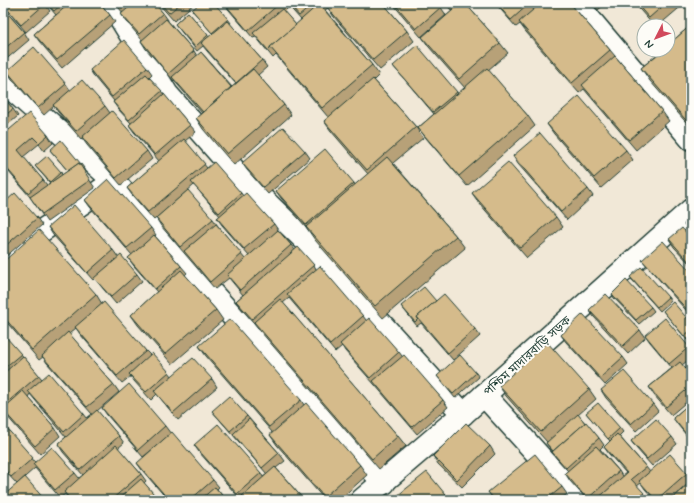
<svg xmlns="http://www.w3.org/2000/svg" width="694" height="503" font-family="Mynerve,'Noto Sans Bengali',sans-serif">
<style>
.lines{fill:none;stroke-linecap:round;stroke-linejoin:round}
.street-casing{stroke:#1f3d34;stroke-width:25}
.secondary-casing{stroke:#1f3d34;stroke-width:25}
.street{stroke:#fdfcf7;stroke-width:22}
.secondary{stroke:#fdfcf7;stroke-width:22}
.wall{fill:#b7a178;stroke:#1f3d34}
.building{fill:#d5bb8b;stroke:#1f3d34}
.labels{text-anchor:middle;stroke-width:4;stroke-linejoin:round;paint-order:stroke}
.street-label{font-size:12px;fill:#1f3d34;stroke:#fdfcf7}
</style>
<rect width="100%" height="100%" fill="#f1e8d7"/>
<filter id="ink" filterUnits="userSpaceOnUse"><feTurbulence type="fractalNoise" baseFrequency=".025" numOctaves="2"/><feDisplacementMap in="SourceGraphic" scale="8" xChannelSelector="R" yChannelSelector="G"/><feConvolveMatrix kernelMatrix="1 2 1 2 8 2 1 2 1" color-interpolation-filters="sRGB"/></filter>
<g filter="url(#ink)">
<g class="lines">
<defs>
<g id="street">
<path d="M111,3L167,94L245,182L307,242L463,414"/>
<path d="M576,3L691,139"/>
<path d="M3,81L114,181L189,268L384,483"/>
<path d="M3,268L40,232L110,184"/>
<path d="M484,395L579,500"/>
</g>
<path id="secondary" d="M362,500L463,414L691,210"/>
</defs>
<use href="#street" class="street-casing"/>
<use href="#secondary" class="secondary-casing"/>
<use href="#street" class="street"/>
<use href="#secondary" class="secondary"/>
</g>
<g class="wall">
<path d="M3,3L45,4L50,11L26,32L3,6Z"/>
<path d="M46,3H100L110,15L115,22L62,68L39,41L34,34L56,15Z"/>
<path d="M115,3H154L163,13L168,20V21L194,51L197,56L201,52L232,87L236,84L207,51L203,46L197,51L175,24L188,12L209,37L213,34L192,10L228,19L231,23L230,24L262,60L267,67L258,75L284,105L291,115L234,165L203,129L196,118L202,113L178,85L174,80V81L146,49L141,41L142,40L127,22L121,14L123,13Z"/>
<path d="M158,3H195L174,21Z"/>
<path d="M223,3H285L288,8L284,12L296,25L301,20L286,3H383L407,31L414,41L380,70L334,17L328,8L325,10L372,65L379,75L374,80L416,127L423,138L393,163L456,236L465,248L383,318L315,240L306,227L281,198L276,191L354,183L355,185L368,174L331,131L324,121L328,117L276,55L273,58L256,37L253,38Z"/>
<path d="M392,3H438L446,15L421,37Z"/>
<path d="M445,3H465L500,43L508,53L488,70L528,116L535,126L467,186L426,138L418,128L434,114L399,73L393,66L457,92L458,94L465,88L429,47L422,37L452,11Z"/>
<path d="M495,3H570L610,50L615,56L662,111L669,121L636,150L589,95L584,89L579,93L526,32L520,24L516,27Z"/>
<path d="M592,3H606L598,10Z"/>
<path d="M634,3H685L658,26H654Z"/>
<path d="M3,8L24,32L29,40L3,62Z"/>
<path d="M691,25V128L650,81L641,68Z"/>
<path d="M147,67L152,74L149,77L190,125L196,132L185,141L207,168L241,193L243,196L274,224L278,230L291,245L295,250L314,265L316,269L363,316L366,320L399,352L402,356L443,400L448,407L417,434L375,385L345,351L342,346L335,352L289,298L283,303L398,436L406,446L379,469L261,332L254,323L241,308L236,301L243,295L229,278L215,289L161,226L156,218L213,219L218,226L245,259L249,256L222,225L217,218L220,216L194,185L154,220L132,195L127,188L159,161L134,132L129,125L131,123L118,109L113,102L114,101L95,78L90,70Z"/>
<path d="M7,71L66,84L70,90L105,106L110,113L147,151L152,159L121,185L87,145L82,138L81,139L58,112L54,106L44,115L12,79Z"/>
<path d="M3,97L13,109L18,116L3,129Z"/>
<path d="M547,124L626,150L633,160L601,188L554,134Z"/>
<path d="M3,135H48L53,143L44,151L39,144L23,157L43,180L47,185L50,183L35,166L61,172L62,175L68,171L50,150L81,164L84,168L82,169L95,188L47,222L30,197L3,165Z"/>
<path d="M305,151L310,158L268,194L247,170L242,163Z"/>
<path d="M513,156L588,189L593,196L567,220L518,164Z"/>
<path d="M472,193L556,217L563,227L527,258L479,203Z"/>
<path d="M3,196L7,201L37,218L42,225L3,259Z"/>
<path d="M85,200L151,228L156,235L155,236L181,266L187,273L185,275L216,310L223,320L172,364L138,325L131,315L157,292L134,266L128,258L132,255L90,207Z"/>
<path d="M691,217V233L684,224Z"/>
<path d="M48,227L113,250L118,257L137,274L142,281L116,304L100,285L95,278L93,280L53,235Z"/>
<path d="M691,238V265L674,247L669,239Z"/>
<path d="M642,260L691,272V316L648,267Z"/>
<path d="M3,262L96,294L102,304L146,351L150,355L169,372L172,376L212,379L217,387L178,420L157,394L151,400L134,381L131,376L122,383L80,334L76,328L69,334L114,385L119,392L97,411L119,436L124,443L118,448L141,474L146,481L144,483L159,500H70L65,494L60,498L35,468L17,484L3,469V424L35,462L75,473L79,478L83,475L63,452L58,444L66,437L30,394L28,397L55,428L60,436L40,454L6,415L3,418V339L21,354L42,379L84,414L87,418L92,414L47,363L43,357L39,360L3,318Z"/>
<path d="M630,277L668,297L671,301L660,311L633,281Z"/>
<path d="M612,294L651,307L654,311L639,324L614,298Z"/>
<path d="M436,301L475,329L480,336L453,360L421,323L417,326L401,306Z"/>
<path d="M589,310L640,330L645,338L628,354L594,317Z"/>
<path d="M663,311L691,323V337L687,340Z"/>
<path d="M3,332L6,336L3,339Z"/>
<path d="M561,335L623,357L628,364L605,385L566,342Z"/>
<path d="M645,335L689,347L691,350V358L682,365L691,375V398L671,415L654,395L649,387L672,368L650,342Z"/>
<path d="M199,346L301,400L304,405L360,465L367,475L339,500H325L277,445L270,435L272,432L206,356Z"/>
<path d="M476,373L479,377L455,398L437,376Z"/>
<path d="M499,386L589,389L596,399L578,415L599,438L604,445L600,449L619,471L622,476L626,473L609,454L604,447L610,441L586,413L620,428L623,432L619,436L646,467L650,472L687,473L691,479V481L670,500H655L645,489L641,483L637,486L647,498L650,500H587L570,481L565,473L568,471L557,459L552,452H553L546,443L547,442L506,396Z"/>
<path d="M601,390L653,404L658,411L636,431L606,398Z"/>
<path d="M691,402V441L678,425L673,418Z"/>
<path d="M102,408L165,426L171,434L143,457L107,415Z"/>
<path d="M212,411L247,416L279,453L285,461L276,468L304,500H245V499L244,500H241L199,452L194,445L261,473L263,477L267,474Z"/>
<path d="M672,437L677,444L652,466L636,448L631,441Z"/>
<path d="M490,446L495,454L462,487L438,464L433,456Z"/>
<path d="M137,463L213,480L219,487L217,489L226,500H168L142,470Z"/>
<path d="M3,480L5,483L3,485Z"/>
<path d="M562,487L567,494L560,500H494L488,492Z"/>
</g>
<g class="building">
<path d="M3,3H44L45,4L21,25L3,4Z"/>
<path d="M47,3H63L54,11Z"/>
<path d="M70,3H100L110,15L57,60L34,34Z"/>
<path d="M116,3H124L119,7Z"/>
<path d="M134,3H154L163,13L139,34L121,14Z"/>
<path d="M160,3H181L169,13Z"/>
<path d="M200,3H214L228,19L212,33L192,10Z"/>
<path d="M224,3H280L248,31Z"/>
<path d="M288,3H315L299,16Z"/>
<path d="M331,3H383L407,31L373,60L327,7Z"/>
<path d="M394,3H438L441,7L416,29Z"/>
<path d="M461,3H465L500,43L459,79L422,37Z"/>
<path d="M496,3H530L511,20Z"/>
<path d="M541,3H570L610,50L572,83L519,22Z"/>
<path d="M636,3H666L649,18Z"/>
<path d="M319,4L372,65L322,108L270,47Z"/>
<path d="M3,8L24,32L3,50Z"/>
<path d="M282,9L296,25L270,47V48L268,50L253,33Z"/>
<path d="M188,12L208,35L195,47L175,24Z"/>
<path d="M166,19L194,51L168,74L141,41Z"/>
<path d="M228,21L262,60L236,83L201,43Z"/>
<path d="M691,25V126L641,68L663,50H668V45Z"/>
<path d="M124,40L147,67L112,97L90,70Z"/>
<path d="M417,45L457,92L433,112L393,66Z"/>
<path d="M34,47L66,84L38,108L7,71Z"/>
<path d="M201,52L231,87L203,112L172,77Z"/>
<path d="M615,56L662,111L629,140L582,85Z"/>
<path d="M487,68L528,116L459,176L418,128Z"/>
<path d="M253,69L284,105L227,154L196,118Z"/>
<path d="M146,74L162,91L129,120L113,102Z"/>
<path d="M373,79L416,127L367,170L324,121Z"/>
<path d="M82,80L105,106L76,131L53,105Z"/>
<path d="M164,94L190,125L155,155L129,125Z"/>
<path d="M579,96L626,150L594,178L547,124Z"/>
<path d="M3,97L13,109L3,117Z"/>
<path d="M112,111L147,151L116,178L82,137Z"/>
<path d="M29,113L48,135L39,143L33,137L18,150L43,180L28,193L3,164V135Z"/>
<path d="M283,127L305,151L263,187L242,163Z"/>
<path d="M540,133L588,189L561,212L513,156Z"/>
<path d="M184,139L205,164L148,212L127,188Z"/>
<path d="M61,140L81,164L80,165L79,163L68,171L50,150Z"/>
<path d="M325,149L354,183L306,225L276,191Z"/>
<path d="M47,156L61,172L50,182L35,166Z"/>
<path d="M387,157L456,236L375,306L306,227Z"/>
<path d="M214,162L241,193L219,213L191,182Z"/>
<path d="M508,162L556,217L520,248L472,193Z"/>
<path d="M79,163L90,180L42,214L30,197Z"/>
<path d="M108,179L151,228L127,248L85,200Z"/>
<path d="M188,190L213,219L180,247L156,218Z"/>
<path d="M15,193L37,218L3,248V204Z"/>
<path d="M246,193L274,224L244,249L217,218Z"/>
<path d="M74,205L113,250L87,273L48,227Z"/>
<path d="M691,217V231L684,224Z"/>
<path d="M216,224L242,254L210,282L184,251Z"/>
<path d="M682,228L691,238V264L669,239Z"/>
<path d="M39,230L96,294L32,350L3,316V262Z"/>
<path d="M278,230L291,245L240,290L227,275Z"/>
<path d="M154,235L181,266L155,289L128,258Z"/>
<path d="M663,241L691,272V314L642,260Z"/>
<path d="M298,247L314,265L252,319L236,301Z"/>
<path d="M121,255L137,274L111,297L94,278Z"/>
<path d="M320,266L363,316L330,345L287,294Z"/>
<path d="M641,267L668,297L657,307L630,277Z"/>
<path d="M181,270L216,310L165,354L131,315Z"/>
<path d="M626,280L651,307L636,320L612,294Z"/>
<path d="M424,287L436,301L417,317L418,319L415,322L401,306Z"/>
<path d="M444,294L475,329L448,353L417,317Z"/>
<path d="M606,294L640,330L623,346L589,310Z"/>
<path d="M280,299L398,436L372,459L254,322Z"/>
<path d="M104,302L146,351L117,376L75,327Z"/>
<path d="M673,302L691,323V330L684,336L663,311Z"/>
<path d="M583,314L623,357L600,378L561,335Z"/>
<path d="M369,318L399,352L370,378L340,344Z"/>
<path d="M665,318L689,347L669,364L645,335Z"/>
<path d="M230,319L301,400L269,427L199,346Z"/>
<path d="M68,332L114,385L87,407L42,356Z"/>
<path d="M6,337L21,354L3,369V339Z"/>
<path d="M547,342L589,389L541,432L499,386Z"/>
<path d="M152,353L169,372L146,392L129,374Z"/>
<path d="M404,355L443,400L412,427L373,381Z"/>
<path d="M460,355L476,373L453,394L437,376Z"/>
<path d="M23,356L39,375L3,406V374Z"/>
<path d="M193,358L212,379L173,413L154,391Z"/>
<path d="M680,362L691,375V386L666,407L649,387Z"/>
<path d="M624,371L653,404L631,424L601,390Z"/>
<path d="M49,373L84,414L64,432L28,391Z"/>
<path d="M129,384L165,426L138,450L102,408Z"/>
<path d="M23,391L55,428L35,446L3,410V409Z"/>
<path d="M229,396L247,416L230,431L212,411Z"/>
<path d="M691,402V440L673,418Z"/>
<path d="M306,403L360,465L324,497L270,435Z"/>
<path d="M598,403L620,428L608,439L586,413Z"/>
<path d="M97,410L119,436L80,470L58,444Z"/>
<path d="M578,414L585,423L553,451L546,443Z"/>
<path d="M249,419L279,453L262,468L233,434Z"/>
<path d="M656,419L672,437L647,459L631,441Z"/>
<path d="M586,422L599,438L566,468L552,452Z"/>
<path d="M466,423L490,446L457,480L433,456Z"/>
<path d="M3,424L33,458L11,477L3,467Z"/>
<path d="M218,424L261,473L237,494L194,445Z"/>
<path d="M172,432L213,480L190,500H169L137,463Z"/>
<path d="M617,434L646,467L631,479L644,493L636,500H596L627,473L604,447Z"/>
<path d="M116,445L141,474L111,500H71L64,492Z"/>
<path d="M596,446L619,471L587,499L565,473Z"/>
<path d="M52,447L75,473L55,490L33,464Z"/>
<path d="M535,454L562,487L546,500H495L488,492Z"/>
<path d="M670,454L687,473L656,500L639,481Z"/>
<path d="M275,467L304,500H246L242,496Z"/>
<path d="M427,472L450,500H392Z"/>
<path d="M25,477L45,500H3V496Z"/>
<path d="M141,479L159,500H117Z"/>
<path d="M691,482V500H671Z"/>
<path d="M215,487L226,500H200Z"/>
<path d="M648,497L650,500H645Z"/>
</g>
</g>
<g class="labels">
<g class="street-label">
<text transform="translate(527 356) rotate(-42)" y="4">পশ্চিম মাদারবাড়ি সড়ক</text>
</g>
</g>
<rect width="694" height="503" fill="none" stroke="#fdfcf7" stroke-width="16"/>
<rect x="8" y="8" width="678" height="487" fill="none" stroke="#1f3d34" stroke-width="1.5" filter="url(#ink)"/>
<g transform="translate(656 38) rotate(228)"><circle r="19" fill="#fdfcf7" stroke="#a4b0a9"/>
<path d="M0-3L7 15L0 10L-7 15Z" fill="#d1495b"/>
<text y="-6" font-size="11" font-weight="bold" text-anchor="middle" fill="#1f3d34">N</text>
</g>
</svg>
